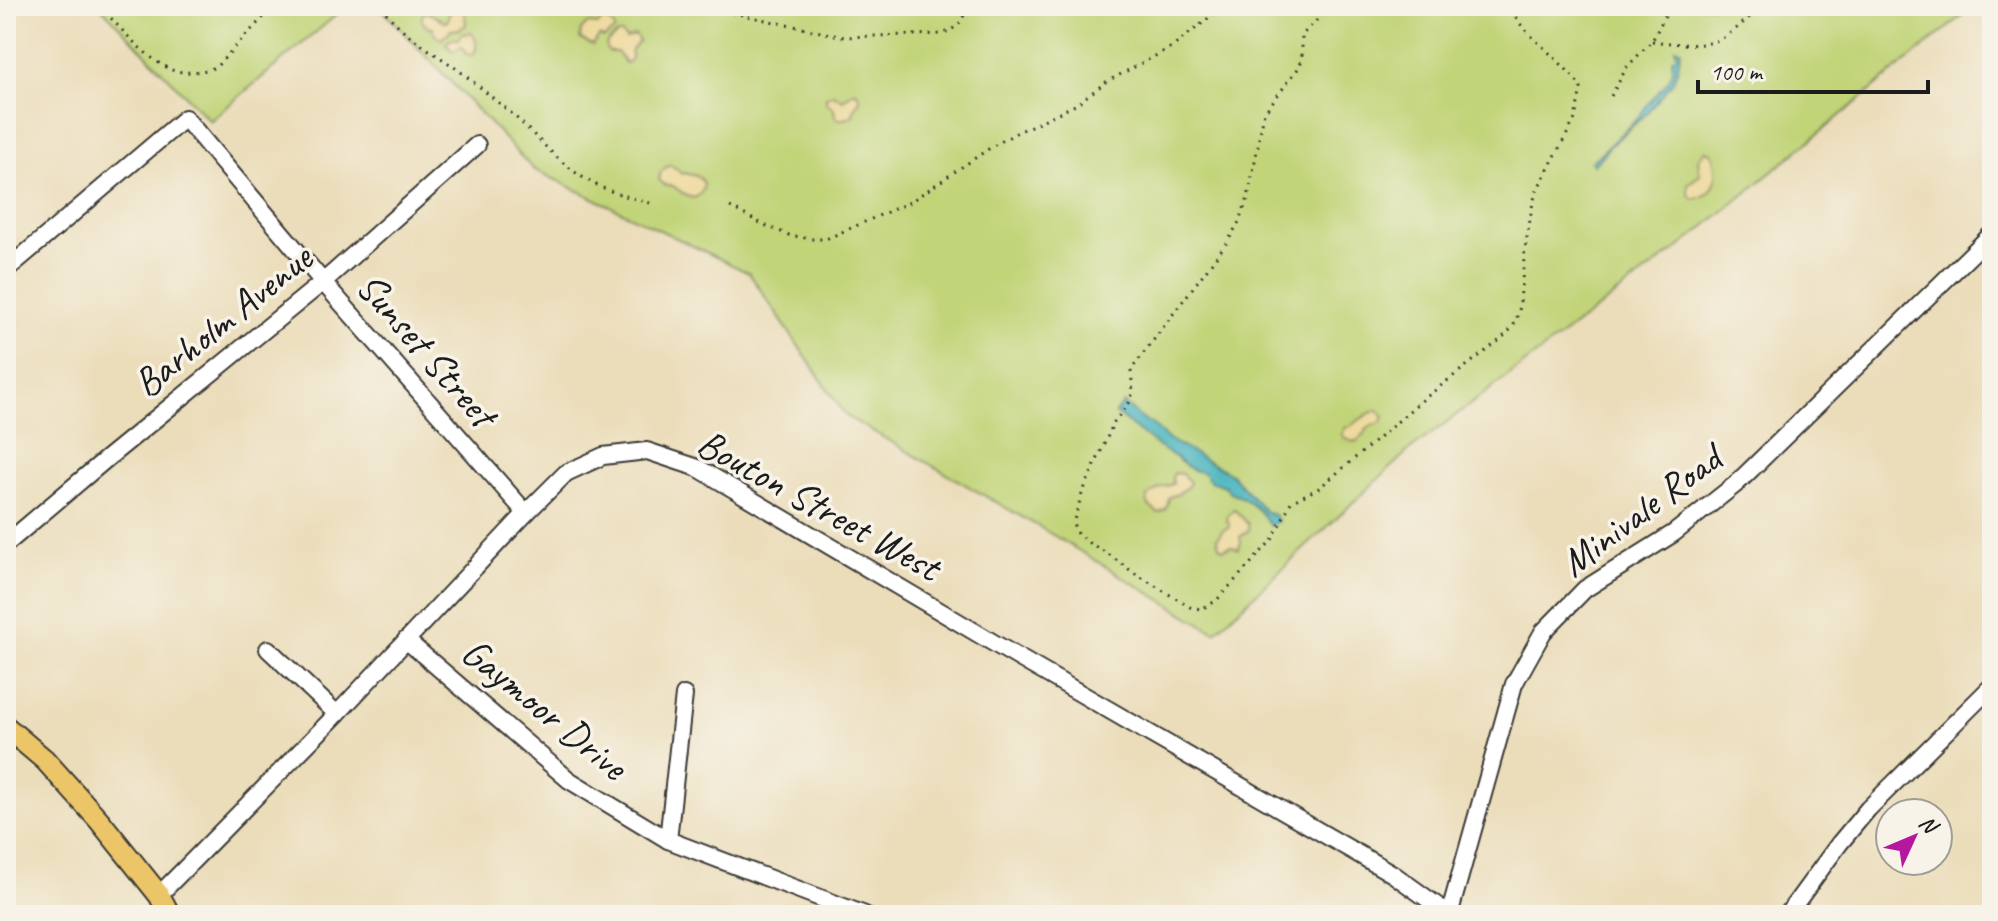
<svg xmlns="http://www.w3.org/2000/svg" width="1998" height="921" font-family="Caveat,sans-serif">
<style>
.green{fill:#c1d478;stroke:#6e784a;stroke-width:2}
.sand{fill:#eeda9e;stroke:#857b5d;stroke-width:2}
.water{fill:#43b2bd;stroke:#30676c;stroke-width:2}
.lines{fill:none;stroke-linecap:round;stroke-linejoin:round}
.minor-casing{stroke:#3b3934;stroke-width:20}
.major-casing{stroke:#3b3934;stroke-width:24}
.path{stroke:#3b3934;stroke-width:3;stroke-dasharray:2 6;stroke-linecap:butt}
.minor{stroke:#fff;stroke-width:16}
.major{stroke:#edc569;stroke-width:20}
.labels{text-anchor:middle;stroke-width:7;stroke-linejoin:round;paint-order:stroke}
.street-label{font-size:40px;fill:#1c1c1c;stroke:#f7f3e8}
</style>
<rect width="100%" height="100%" fill="#f7f3e8"/>
<filter id="ink" filterUnits="userSpaceOnUse"><feTurbulence type="fractalNoise" baseFrequency=".0125" numOctaves="2"/><feDisplacementMap in="SourceGraphic" scale="16" xChannelSelector="R" yChannelSelector="G"/><feConvolveMatrix kernelMatrix="1 2 1 2 8 2 1 2 1" color-interpolation-filters="sRGB"/></filter>
<filter id="wash" filterUnits="userSpaceOnUse"><feTurbulence type="fractalNoise" baseFrequency=".006" numOctaves="4" result="noise"/><feDisplacementMap in="SourceGraphic" scale="32" xChannelSelector="R" yChannelSelector="G"/><feGaussianBlur stdDeviation="1.8" result="paint"/><feColorMatrix in="noise" values="0 0 0 0 0 0 0 0 0 0 0 0 0 0 0 0 0 1.4 0 .05"/><feComposite in="paint" operator="in"/></filter>
<g filter="url(#wash)">
<rect width="100%" height="100%" fill="#ebddba"/>
<g class="green">
<path d="M100,6H347L210,121Z"/>
<path d="M379,6H1974L1686,242L1407,452L1215,632L1041,528L846,416L749,273L533,169Z"/>
</g>
<g class="sand">
<path d="M460,9L465,15L466,25L460,29L451,30L442,39L435,35L433,28L427,27L422,21V15L427,12L446,22L448,20L449,13Z"/>
<path d="M604,19L614,26L615,30L604,38L599,36L593,45L580,39L581,30L587,24L598,25Z"/>
<path d="M471,33C477,37 478,49 473,55L466,54L465,50L461,46L455,51L451,50L446,43L452,39H458L462,34Z"/>
<path d="M618,34H622L626,39L635,35L639,41L631,51V58L629,62L625,63L617,52H610L606,49L607,42Z"/>
<path d="M853,92H857L860,100L855,107L853,115C848,119 840,121 835,117L834,109L826,102V97L833,94L843,100Z"/>
<path d="M1705,151L1712,153C1720,173 1718,197 1692,199L1688,193V184L1700,175L1698,160Z"/>
<path d="M670,165L677,169L681,174L683,173L698,176L704,183C703,192 701,194 694,198L687,196L673,186H666L659,180L661,171Z"/>
<path d="M1378,410L1384,417C1381,425 1375,424 1369,427C1360,437 1359,448 1343,437L1342,434L1345,428C1357,424 1365,413 1378,410Z"/>
<path d="M1174,473L1182,474L1190,482L1189,485L1178,494L1169,497C1167,505 1169,511 1158,513L1148,505L1147,497L1160,488L1173,484L1172,477Z"/>
<path d="M1234,509L1248,524L1249,530L1240,537L1241,543L1238,549L1231,546L1223,549L1219,546L1217,538L1223,530L1230,527L1227,520L1228,515Z"/>
</g>
<g class="water">
<path d="M1675,48L1681,49L1677,71L1673,82L1645,115L1609,147L1594,165L1591,162L1637,119L1647,105L1668,81L1673,70L1672,59L1677,54Z"/>
<path d="M1124,403L1138,416L1153,425L1166,438L1231,474L1266,512L1274,515L1278,521L1271,526C1267,522 1265,518 1263,515C1256,506 1239,494 1229,492L1225,486L1210,481L1204,473L1193,470L1183,464L1175,457L1156,445L1115,413Z"/>
</g>
</g>
<g filter="url(#ink)">
<g class="lines">
<defs>
<g id="minor">
<path d="M6,270L185,118L323,282L526,513"/>
<path d="M6,544L105,460L323,282L477,145"/>
<path d="M406,640L569,780L668,840L865,915"/>
<path d="M268,649L337,714"/>
<path d="M668,840L684,695"/>
<path d="M159,895L337,714L526,513L566,473L603,456L647,451L698,468L1014,655L1393,874L1450,915"/>
<path d="M1449,915L1514,684L1543,632L1585,589L1674,533L1736,484L1992,234"/>
<path d="M1787,915L1839,844L1868,809L1992,686"/>
</g>
<path id="major" d="M6,727L45,760L99,820L159,895L170,915"/>
</defs>
<use href="#minor" class="minor-casing"/>
<use href="#major" class="major-casing"/>
<g class="path">
<path d="M101,6C115,24 151,63 172,70C185,74 203,72 216,67L274,6"/>
<path d="M381,6C403,37 437,53 466,76C479,86 491,97 504,107C532,130 555,161 587,180C606,191 628,197 650,203"/>
<path d="M701,6L844,37L943,34C956,28 965,22 965,6"/>
<path d="M1322,6V15L1302,35V60L1297,70L1264,113L1248,198L1239,222L1228,241L1131,370L1133,393L1129,403L1114,422L1082,494L1073,523L1077,534L1089,543L1107,553L1134,573L1190,607L1201,609L1216,601L1272,540L1291,502L1319,488L1379,438L1416,405L1500,340L1513,327L1519,312L1525,249L1533,202L1538,188L1575,119L1581,88C1561,57 1525,38 1508,6"/>
<path d="M1652,41C1712,48 1718,48 1761,6"/>
<path d="M1611,96L1627,67L1652,41L1670,6"/>
<path d="M730,207L764,225L789,235L811,239H826L910,202L990,148L1016,133L1075,105L1106,82L1174,46L1216,12L1220,6"/>
</g>
<use href="#minor" class="minor"/>
<use href="#major" class="major"/>
</g>
</g>
<g class="labels">
<g class="street-label">
<text transform="translate(222 320) rotate(-39)" y="14">Barholm Avenue</text>
<text transform="translate(427 349) rotate(49)" y="14">Sunset Street</text>
<text transform="translate(819 504) rotate(29)" y="14">Bouton Street West</text>
<text transform="translate(1640 510) rotate(-37)" y="14">Minivale Road</text>
<text transform="translate(545 708) rotate(39)" y="14">Gaymoor Drive</text>
</g>
</g>
<rect width="1998" height="921" fill="none" stroke="#f7f3e8" stroke-width="32"/>
<g transform="translate(1914 837) rotate(46)"><circle r="38" fill="#f7f3e8" stroke="#9f9d96" stroke-width="2"/>
<path d="M0-6L14 30L0 20L-14 30Z" fill="#b5179e"/>
<text y="-12" font-size="22" font-weight="bold" text-anchor="middle" fill="#1c1c1c">N</text>
</g>
<path d="M1698 80v12h230v-12" fill="none" stroke="#1c1c1c" stroke-width="4"/>
<text x="1710" y="80" font-size="24" fill="#1c1c1c" stroke="#f7f3e8" stroke-width="6" paint-order="stroke">100 m</text>
</svg>
